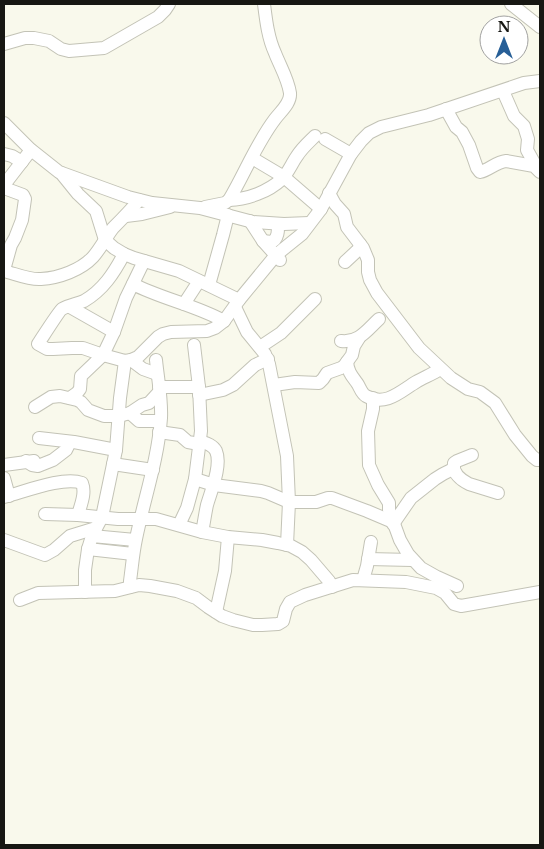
<svg xmlns="http://www.w3.org/2000/svg" width="544" height="849" font-family="'Libre Baskerville',serif">
<style>
.lines{fill:none;stroke-linecap:round;stroke-linejoin:round}
.minor-casing{stroke:#c3c3b6;stroke-width:14}
.minor{stroke:#fff;stroke-width:12}
</style>
<rect width="100%" height="100%" fill="#f9f9ec"/>
<g class="lines">
<defs>
<g id="minor">
<path d="M511,4L540,27"/>
<path d="M4,44L25,38H34L49,41L61,49L69,51L104,48L158,17L165,10L169,4"/>
<path d="M503,91L514,116L524,126L528,139L527,150L537,168"/>
<path d="M446,109L456,127L462,132L469,145L477,168L480,172C489,170 496,162 506,161L534,166L540,172"/>
<path d="M4,123L30,149L59,172L128,197L152,203L200,208L253,222L284,224L309,223"/>
<path d="M325,139L351,154"/>
<path d="M4,154L12,156L22,162"/>
<path d="M252,158L284,177L321,209"/>
<path d="M61,173L78,194L96,211L105,240L114,248L124,254L134,258L179,271L239,300"/>
<path d="M4,185L31,150"/>
<path d="M4,188L23,195L25,199L22,220L15,238L11,245L4,270"/>
<path d="M329,193L335,204L344,214L347,227L363,248L368,260V272L370,280L377,293L419,348L451,378L468,389L480,392L495,403L515,435L532,456L537,460H540"/>
<path d="M229,200C248,199 268,192 282,179C288,173 292,163 297,156C302,148 309,142 315,136"/>
<path d="M205,207L225,203L229,200C245,173 256,144 275,119C281,111 291,103 290,93C288,79 280,66 275,53C268,38 266,20 264,4"/>
<path d="M126,216L142,214L170,207"/>
<path d="M250,221L263,241L280,260"/>
<path d="M263,241C264,241 270,242 271,242C278,240 279,229 277,224"/>
<path d="M124,254C114,273 103,290 84,301C77,304 69,305 62,309C59,311 42,338 38,344L47,349H53L72,348H83L103,355L125,361L131,360L138,357L158,337L163,334L171,332L207,331L215,328L224,321L239,300L276,255L302,234L321,209L351,154L361,141L369,133L381,127L429,115L524,83L540,81"/>
<path d="M345,262L359,249L360,244"/>
<path d="M4,271C16,274 29,280 41,279C59,278 81,270 93,257C101,248 106,237 113,228C122,219 131,210 139,200"/>
<path d="M133,284C162,299 195,305 224,321"/>
<path d="M209,285L223,235L228,215"/>
<path d="M184,304L199,281"/>
<path d="M70,307L114,332"/>
<path d="M235,307L247,332L265,354L269,364L287,456L289,502L287,545"/>
<path d="M341,341C359,343 367,330 379,319"/>
<path d="M260,347L281,333L315,299"/>
<path d="M131,360L143,369L157,374"/>
<path d="M347,362C348,372 352,376 357,383C360,387 361,393 366,396C386,407 401,391 416,382C423,378 430,375 437,371"/>
<path d="M274,385L295,382L319,383L323,379L327,373L341,368L344,366L352,355L354,346L359,338"/>
<path d="M159,387H199"/>
<path d="M199,395L223,390L233,385L255,365L268,359"/>
<path d="M70,398L77,393L80,389L81,376L103,355L114,332L126,298L144,261"/>
<path d="M373,398V409L368,431L369,465L378,485L389,503V510L400,540L408,554L421,568L437,577L457,586"/>
<path d="M35,407L51,397L60,396L77,400L81,402L88,410L104,416H119L130,413L142,405L149,403L160,391"/>
<path d="M130,413L139,421H160"/>
<path d="M159,432L180,435L188,442L199,444"/>
<path d="M39,438L74,442L116,450"/>
<path d="M200,441C206,443 213,445 216,451C222,465 211,491 207,505C205,514 204,523 202,532"/>
<path d="M472,455L457,461L454,463C452,473 461,480 469,484L498,493"/>
<path d="M26,461L32,465L38,466L53,460L66,450L70,442"/>
<path d="M113,464L153,470"/>
<path d="M4,465L34,461"/>
<path d="M4,478L9,496"/>
<path d="M195,479L214,485L261,491L268,493L289,502H316L328,498H332L367,511L393,522"/>
<path d="M4,497C24,492 63,476 82,483C86,493 81,504 78,515"/>
<path d="M45,514L78,515L118,519H156L202,532L228,537L262,540L278,543L291,546L302,552L311,560L329,581L332,587"/>
<path d="M393,524L411,498L435,479L443,474L453,469"/>
<path d="M179,525L187,508L195,479L201,431L199,387L194,345"/>
<path d="M92,536L135,540"/>
<path d="M4,540L45,555L54,550L70,536L96,528"/>
<path d="M88,549L133,554"/>
<path d="M368,559L412,560"/>
<path d="M363,580L367,566L371,542"/>
<path d="M130,587V581C132,567 133,553 136,539C144,499 158,460 161,418C162,399 158,380 156,360"/>
<path d="M85,592V570L88,549L92,536L102,517L116,450L120,398L125,361"/>
<path d="M20,600L38,593L115,591L139,585L150,586L177,591L196,598L208,607L222,616L233,620L253,625H262L278,624L283,621L286,609L290,602L305,595L353,580L406,582L436,588L445,593L454,604L461,606L540,592"/>
<path d="M216,612L225,571L228,537"/>
</g>
</defs>
<use href="#minor" class="minor-casing"/>
<use href="#minor" class="minor"/>
</g>
<rect width="544" height="849" fill="none" stroke="#171713" stroke-width="10"/>
<g transform="translate(504 40)"><circle r="24" fill="#ffffff" stroke="#a2a2a1"/>
<path d="M0-4L9 19L0 12L-9 19Z" fill="#275f97"/>
<text y="-8" font-size="14" font-weight="bold" text-anchor="middle" fill="#171713">N</text>
</g>
</svg>
